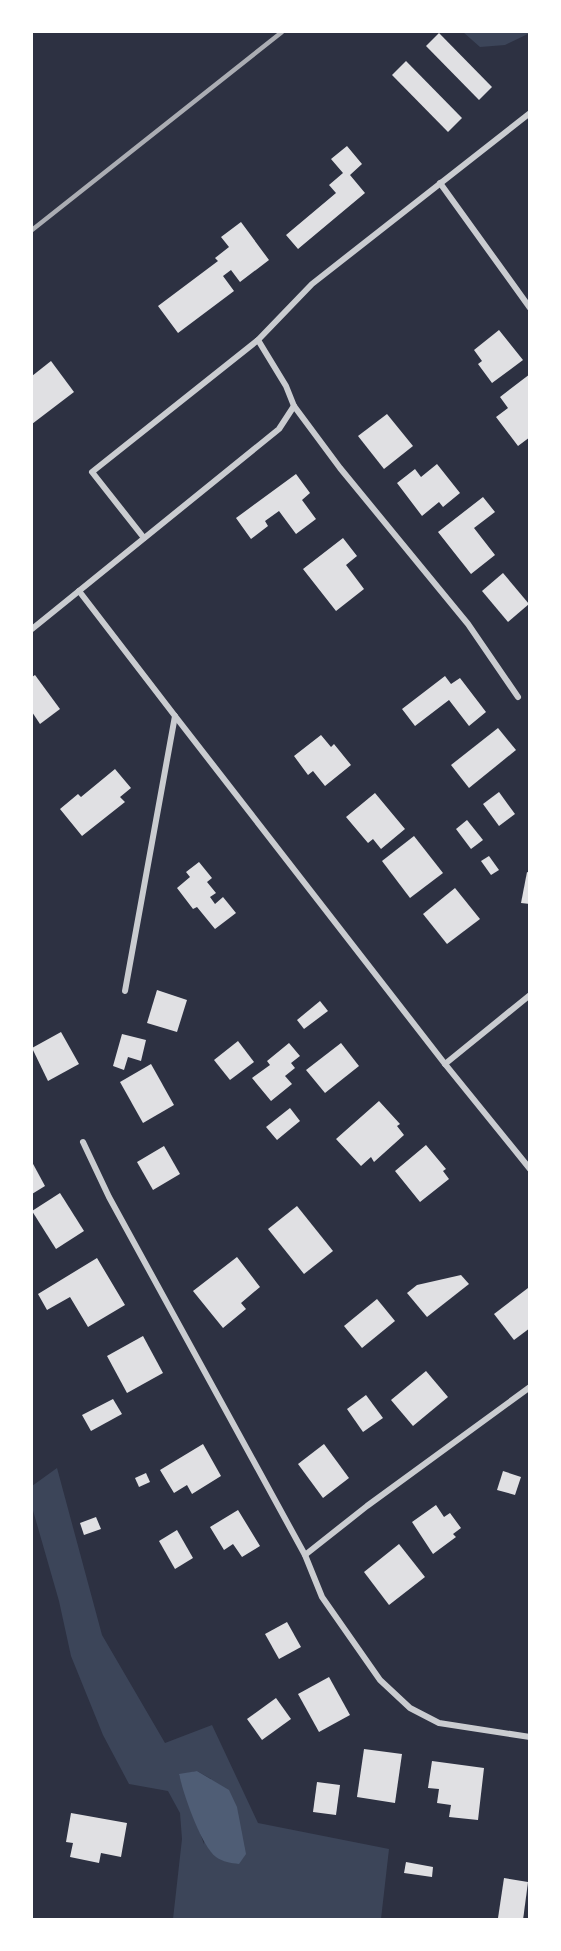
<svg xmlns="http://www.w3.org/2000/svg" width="561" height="1951" font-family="'Open Sans',sans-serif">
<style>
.green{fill:#3c4559;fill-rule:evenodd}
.water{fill:#4f5d75}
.building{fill:#e0e0e3}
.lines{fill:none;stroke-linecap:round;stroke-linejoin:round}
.minor{stroke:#caccd0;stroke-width:6}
.rail{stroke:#abadb3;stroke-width:4.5}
</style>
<rect width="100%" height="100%" fill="#2d3142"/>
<g class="green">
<path d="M463,32H529L530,33L505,45L480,47Z"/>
<path d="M57,1468L102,1635L165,1743L212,1725L258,1823L389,1849L381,1919H173L182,1839L180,1813L168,1791L129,1784L103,1735L71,1656L59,1601L32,1507V1486ZM197,1771L211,1779L204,1844L179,1775Z"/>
</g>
<path class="water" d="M197,1771L229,1790L237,1807L246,1854L239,1864C231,1863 223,1862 216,1857C201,1846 183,1793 179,1774Z"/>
<g class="building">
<path d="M439,33L492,87L479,100L426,46Z"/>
<path d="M406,61L462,118L448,132L392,75Z"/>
<path d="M347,146L362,164L350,175L365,193L298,249L286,235L336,193L329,185L343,173L331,159Z"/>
<path d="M241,222L269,260L240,282L231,270L223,276L234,291L178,333L158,306L218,261L215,258L229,247L221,237Z"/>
<path d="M499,330L523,360L492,383L478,364L482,361L474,350Z"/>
<path d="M51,361L74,392L32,424V376Z"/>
<path d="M530,374V437L518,446L496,417L508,408L500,397Z"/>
<path d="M387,414L413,446L384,469L358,436Z"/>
<path d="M437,464L460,493L443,507L439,502L422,516L397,483L415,469L421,477Z"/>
<path d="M296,474L310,493L302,500L316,519L296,534L279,511L265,521L268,526L251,539L236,518Z"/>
<path d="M483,497L495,512L474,528L495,555L471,574L438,532Z"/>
<path d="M343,538L357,556L346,565L364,589L336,611L303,569Z"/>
<path d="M503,573L529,604L508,622L482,591Z"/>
<path d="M35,675L60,709L40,724L32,712V677Z"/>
<path d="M445,676L451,684L460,678L486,712L469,726L449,700L415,726L402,709Z"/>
<path d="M498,728L516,750L469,788L451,765Z"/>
<path d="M321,735L331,747L334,744L351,765L325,786L313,771L308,775L294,756Z"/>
<path d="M115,769L131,788L120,797L125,802L82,836L60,809L78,794L81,797Z"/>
<path d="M499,792L515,814L499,826L483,804Z"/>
<path d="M375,793L405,829L381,849L373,839L368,843L346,817Z"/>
<path d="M467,820L483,840L471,849L456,829Z"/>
<path d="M414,836L443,873L410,898L382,861Z"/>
<path d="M489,856L499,870L491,875L481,861Z"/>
<path d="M199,862L212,878L207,882L216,893L210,897L215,904L223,897L236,913L215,929L197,907L193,909L177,888L190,877L186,872Z"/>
<path d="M527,872L530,873V904L521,903Z"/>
<path d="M455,888L480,919L447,944L423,914Z"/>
<path d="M157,990L187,1000L177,1032L147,1023Z"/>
<path d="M320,1001L328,1011L304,1029L297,1020Z"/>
<path d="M61,1032L79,1064L48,1081L32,1048Z"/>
<path d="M122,1034L146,1040L141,1061L128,1057L124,1070L113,1066Z"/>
<path d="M238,1041L254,1062L230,1080L214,1060Z"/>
<path d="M289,1043L300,1056L291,1063L295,1068L285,1076L292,1084L271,1101L252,1078L270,1065L267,1061Z"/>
<path d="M341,1043L359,1066L325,1093L306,1070Z"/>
<path d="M151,1064L174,1105L143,1123L120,1082Z"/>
<path d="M379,1101L400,1124L397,1126L404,1135L374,1162L371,1157L361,1166L336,1139Z"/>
<path d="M290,1108L300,1121L277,1140L266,1127Z"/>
<path d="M426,1145L446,1169L443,1171L449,1179L420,1202L395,1171Z"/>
<path d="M164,1146L180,1174L153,1190L137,1162Z"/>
<path d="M32,1162L45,1186L32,1194Z"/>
<path d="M60,1193L84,1231L56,1249L32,1211Z"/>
<path d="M297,1206L333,1251L304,1274L268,1229Z"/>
<path d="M237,1257L260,1287L241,1303L246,1309L223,1328L193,1291Z"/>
<path d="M97,1258L125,1305L88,1327L70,1297L47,1310L38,1294Z"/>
<path d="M461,1275L469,1284L427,1317L407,1293L417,1285Z"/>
<path d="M528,1288L530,1328L514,1340L494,1314Z"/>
<path d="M377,1299L395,1321L362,1348L344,1326Z"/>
<path d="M143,1336L163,1373L127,1393L107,1356Z"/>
<path d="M426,1371L448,1397L413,1426L391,1400Z"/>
<path d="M366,1395L383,1418L363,1432L347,1409Z"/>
<path d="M113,1399L122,1414L91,1431L82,1415Z"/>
<path d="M203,1444L221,1476L192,1494L187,1485L174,1493L160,1470Z"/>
<path d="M324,1444L349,1478L323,1498L298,1464Z"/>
<path d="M503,1471L521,1477L515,1495L497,1490Z"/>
<path d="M146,1473L150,1482L139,1487L135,1478Z"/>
<path d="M436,1505L444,1517L450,1513L461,1528L453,1534L456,1537L433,1554L412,1522Z"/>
<path d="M238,1510L260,1546L242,1557L233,1544L224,1550L210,1527Z"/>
<path d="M96,1517L101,1529L84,1535L80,1523Z"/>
<path d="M177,1530L193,1558L175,1569L159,1541Z"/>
<path d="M399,1544L425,1577L389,1605L364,1572Z"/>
<path d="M287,1622L301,1647L279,1659L265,1634Z"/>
<path d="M329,1677L350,1715L319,1732L298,1694Z"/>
<path d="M276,1698L291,1719L262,1740L247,1719Z"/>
<path d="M364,1749L402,1754L395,1803L357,1797Z"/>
<path d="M432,1761L484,1768L478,1820L449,1817L451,1805L437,1803L439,1789L428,1788Z"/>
<path d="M317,1782L340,1785L336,1815L313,1812Z"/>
<path d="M71,1813L127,1823L121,1857L101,1853L99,1863L70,1857L73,1843L66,1842Z"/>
<path d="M406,1862L433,1867L432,1877L404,1873Z"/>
<path d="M504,1878L528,1882L523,1920L498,1918Z"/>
</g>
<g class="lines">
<g class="minor">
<path d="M440,183L530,308"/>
<path d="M258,340L286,386L294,406L340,468L468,624L518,697"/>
<path d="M144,538L92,472L258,340L312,284L530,113"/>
<path d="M79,591L175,716L125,991"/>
<path d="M32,629L279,429L294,406"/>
<path d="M175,716L445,1064L530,1169"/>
<path d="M445,1064L530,995"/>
<path d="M83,1142L109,1197L305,1555L322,1597L380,1680L410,1708L439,1723L530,1737"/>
<path d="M305,1555L367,1506L530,1387"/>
</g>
<path class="rail" d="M32,230L282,32"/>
</g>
<rect width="561" height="1951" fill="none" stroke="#ffffff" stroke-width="66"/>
</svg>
